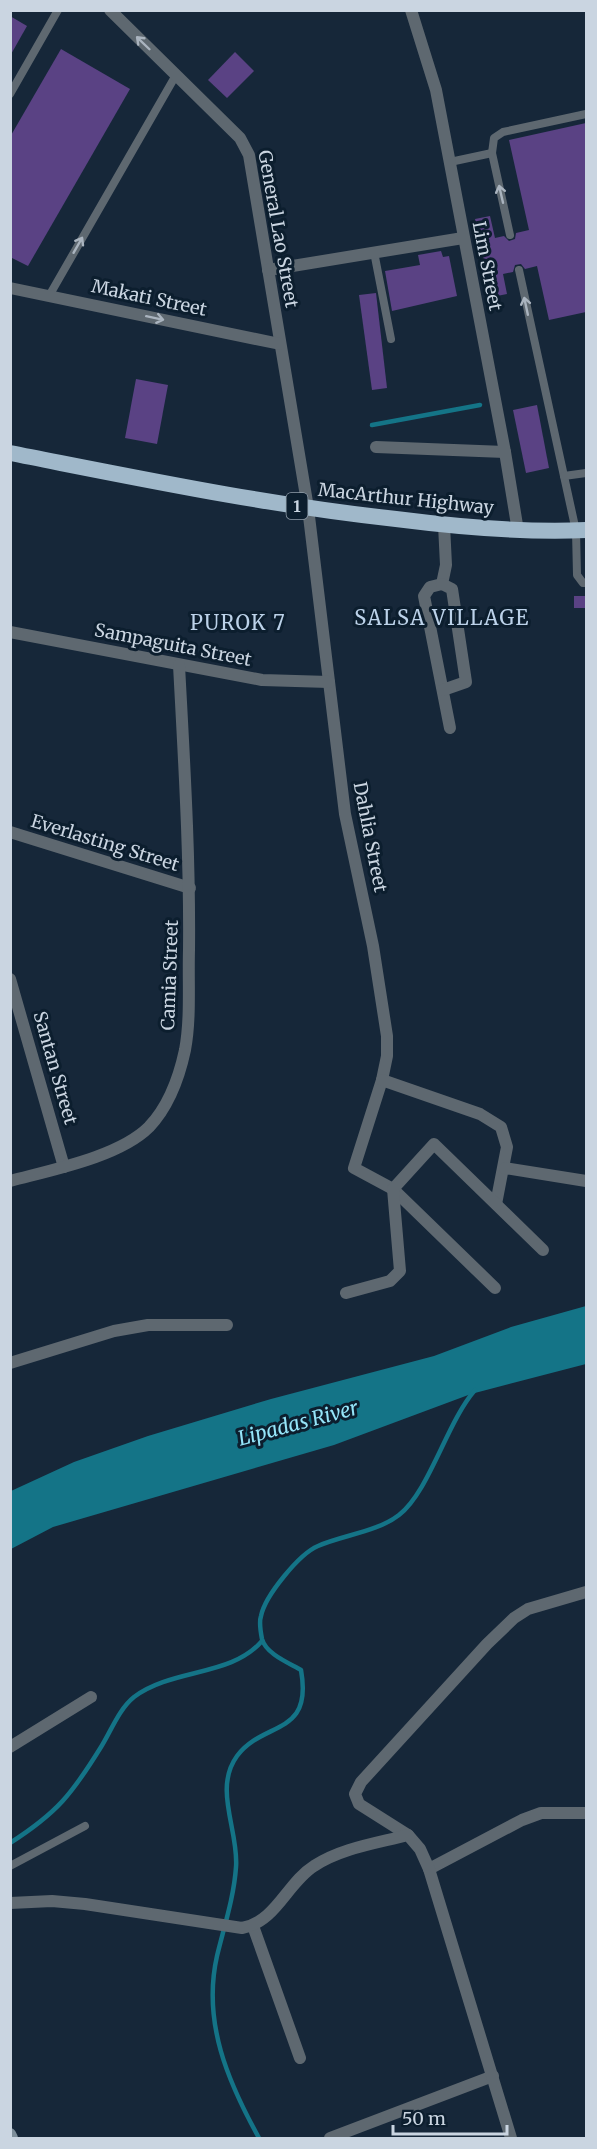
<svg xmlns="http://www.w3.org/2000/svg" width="597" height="2149" font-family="Merriweather,serif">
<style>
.water{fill:#147487}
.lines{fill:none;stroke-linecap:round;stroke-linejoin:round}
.stream{stroke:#147487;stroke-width:4.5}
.building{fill:#5a4284}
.service{stroke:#5e6870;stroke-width:8}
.minor{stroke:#5e6870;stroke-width:12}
.tertiary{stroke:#5e6870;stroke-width:12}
.secondary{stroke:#7d8e9a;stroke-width:12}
.trunk{stroke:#a0b8ca;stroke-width:16}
.oneway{stroke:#aab4bf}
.labels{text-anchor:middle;stroke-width:6;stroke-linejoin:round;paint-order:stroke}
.shield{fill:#0c1e2e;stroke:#919eab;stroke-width:1.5}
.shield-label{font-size:16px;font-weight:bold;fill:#cad5e1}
.street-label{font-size:18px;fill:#cad5e1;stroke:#0c1e2e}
.neighbourhood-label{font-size:20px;letter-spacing:1.5px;fill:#bcd2e9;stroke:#0c1e2e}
.water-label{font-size:20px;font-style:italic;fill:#95e5f9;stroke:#0c1e2e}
</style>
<rect width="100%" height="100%" fill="#162739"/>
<path class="water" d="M586,1306V1364L471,1394L334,1445L53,1527L11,1549V1491L74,1462L148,1436L271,1399L434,1356L511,1327Z"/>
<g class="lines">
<g class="stream">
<path d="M372,425L480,405"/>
<path d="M10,1843C57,1813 72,1794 101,1747C111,1731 119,1709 134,1697C173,1668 231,1677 262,1641"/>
<path d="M259,2138C228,2082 202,2022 217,1956C224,1927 234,1897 236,1867C239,1831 213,1789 237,1756C264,1720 313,1737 301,1670C289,1663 266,1654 262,1639C261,1634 259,1622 261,1616C265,1596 299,1554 318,1546C343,1535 377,1532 399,1515C429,1492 447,1422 475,1390"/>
</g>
</g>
<g class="building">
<path d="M10,16L27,26L10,56Z"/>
<path d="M61,49L130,89L28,266L10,257V137Z"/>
<path d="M235,52L254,71L227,98L208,80Z"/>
<path d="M586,123V312L549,320L537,266L525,269L521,264L515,265L513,272L503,274L507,294L492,297L475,219L490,216L495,238L504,236L509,241L515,239L516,233L529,230L509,140Z"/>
<path d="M441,251L443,257L449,256L457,296L392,311L385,271L420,265L418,255Z"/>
<path d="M376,293L387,388L372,390L359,295Z"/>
<path d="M136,379L168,385L157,444L125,438Z"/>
<path d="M537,405L549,468L526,473L513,410Z"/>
<rect x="574" y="596" width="12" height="12"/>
</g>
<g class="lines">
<g class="service">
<path d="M10,94L58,10"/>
<path d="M450,162L492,153"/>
<path d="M510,235L492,153L494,138L503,132L586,114"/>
<path d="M374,252L391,339"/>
<path d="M519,270L576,531L577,575L583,583H586"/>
<path d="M49,296L176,75"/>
<path d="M564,476L586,473"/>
<path d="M10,1866L85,1826"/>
</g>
<g class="minor">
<path d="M110,10L240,138L249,155L308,508L345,814L373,946L387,1036V1056L382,1080L354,1168L393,1189L495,1288"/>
<path d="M268,270L463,238"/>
<path d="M10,288L280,344"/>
<path d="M376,447L505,452"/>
<path d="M444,525L446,565L442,584L430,587L424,596L450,728"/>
<path d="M442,584L452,589L466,682L443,690"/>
<path d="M10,632L262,680L329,682"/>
<path d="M10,832L190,888"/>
<path d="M10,979L64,1167"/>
<path d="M382,1080L480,1114L501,1127L507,1147L496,1204"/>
<path d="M505,1168L586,1181"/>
<path d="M10,1181C51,1170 119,1157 149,1127C169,1106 179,1078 185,1050C191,1018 188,983 189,950C190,855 184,760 179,665"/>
<path d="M346,1293L390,1281L400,1271L393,1189L434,1144L543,1250"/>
<path d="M10,1363L114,1331L148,1325H227"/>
<path d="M10,1747L91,1697"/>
<path d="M408,1835L359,1804L355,1794L361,1782L487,1644L514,1618L528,1609L586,1592"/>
<path d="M429,1869L522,1820L541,1813H586"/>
<path d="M253,1926L300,2058"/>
<path d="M330,2138L493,2076"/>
</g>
<g class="tertiary">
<path d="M411,10L436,90L505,452L518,531"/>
<path d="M10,1903L52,1901L85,1904L242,1928C276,1922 287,1883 314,1866C341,1848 378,1843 408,1835L420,1849L429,1869L511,2138"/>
</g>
<path class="secondary" d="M10,2134L12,2138"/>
<path class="trunk" d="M10,453C138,478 266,505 396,519C459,527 523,533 586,530"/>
</g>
<defs><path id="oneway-shaft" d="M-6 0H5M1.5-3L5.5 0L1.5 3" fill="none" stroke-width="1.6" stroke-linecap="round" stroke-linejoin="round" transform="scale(1.5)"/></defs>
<g class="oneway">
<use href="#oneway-shaft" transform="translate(143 43) rotate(-136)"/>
<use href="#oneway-shaft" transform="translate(501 194) rotate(-103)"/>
<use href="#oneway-shaft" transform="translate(78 245) rotate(-60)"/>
<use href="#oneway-shaft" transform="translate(526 306) rotate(-102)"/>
<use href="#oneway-shaft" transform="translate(155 318) rotate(12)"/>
</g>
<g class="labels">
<rect class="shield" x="286.5" y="493" width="21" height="26" rx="4.5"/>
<g class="shield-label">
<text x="297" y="512">1</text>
</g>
<g class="street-label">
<text transform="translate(278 229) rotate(80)" y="6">General Lao Street</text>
<text transform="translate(487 266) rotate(79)" y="6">Lim Street</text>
<text transform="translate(149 298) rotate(12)" y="6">Makati Street</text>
<text transform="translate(406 499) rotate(6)" y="6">MacArthur Highway</text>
<text transform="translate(173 645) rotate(11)" y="6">Sampaguita Street</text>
<text transform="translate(370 837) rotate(79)" y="6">Dahlia Street</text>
<text transform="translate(105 843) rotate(17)" y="6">Everlasting Street</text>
<text transform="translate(170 975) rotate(-88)" y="6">Camia Street</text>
<text transform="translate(55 1068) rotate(74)" y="6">Santan Street</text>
</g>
<g class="neighbourhood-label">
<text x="442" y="625">SALSA VILLAGE</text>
<text x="238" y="630">PUROK 7</text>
</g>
<g class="water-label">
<text transform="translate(298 1423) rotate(-15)" y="7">Lipadas River</text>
</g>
</g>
<rect width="597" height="2149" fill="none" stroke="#cad5e1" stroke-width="24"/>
<path d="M393 2125v9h114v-9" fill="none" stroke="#cad5e1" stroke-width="3"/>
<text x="402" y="2125" font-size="18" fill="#cad5e1" stroke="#0c1e2e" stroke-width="4.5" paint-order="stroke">50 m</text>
</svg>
